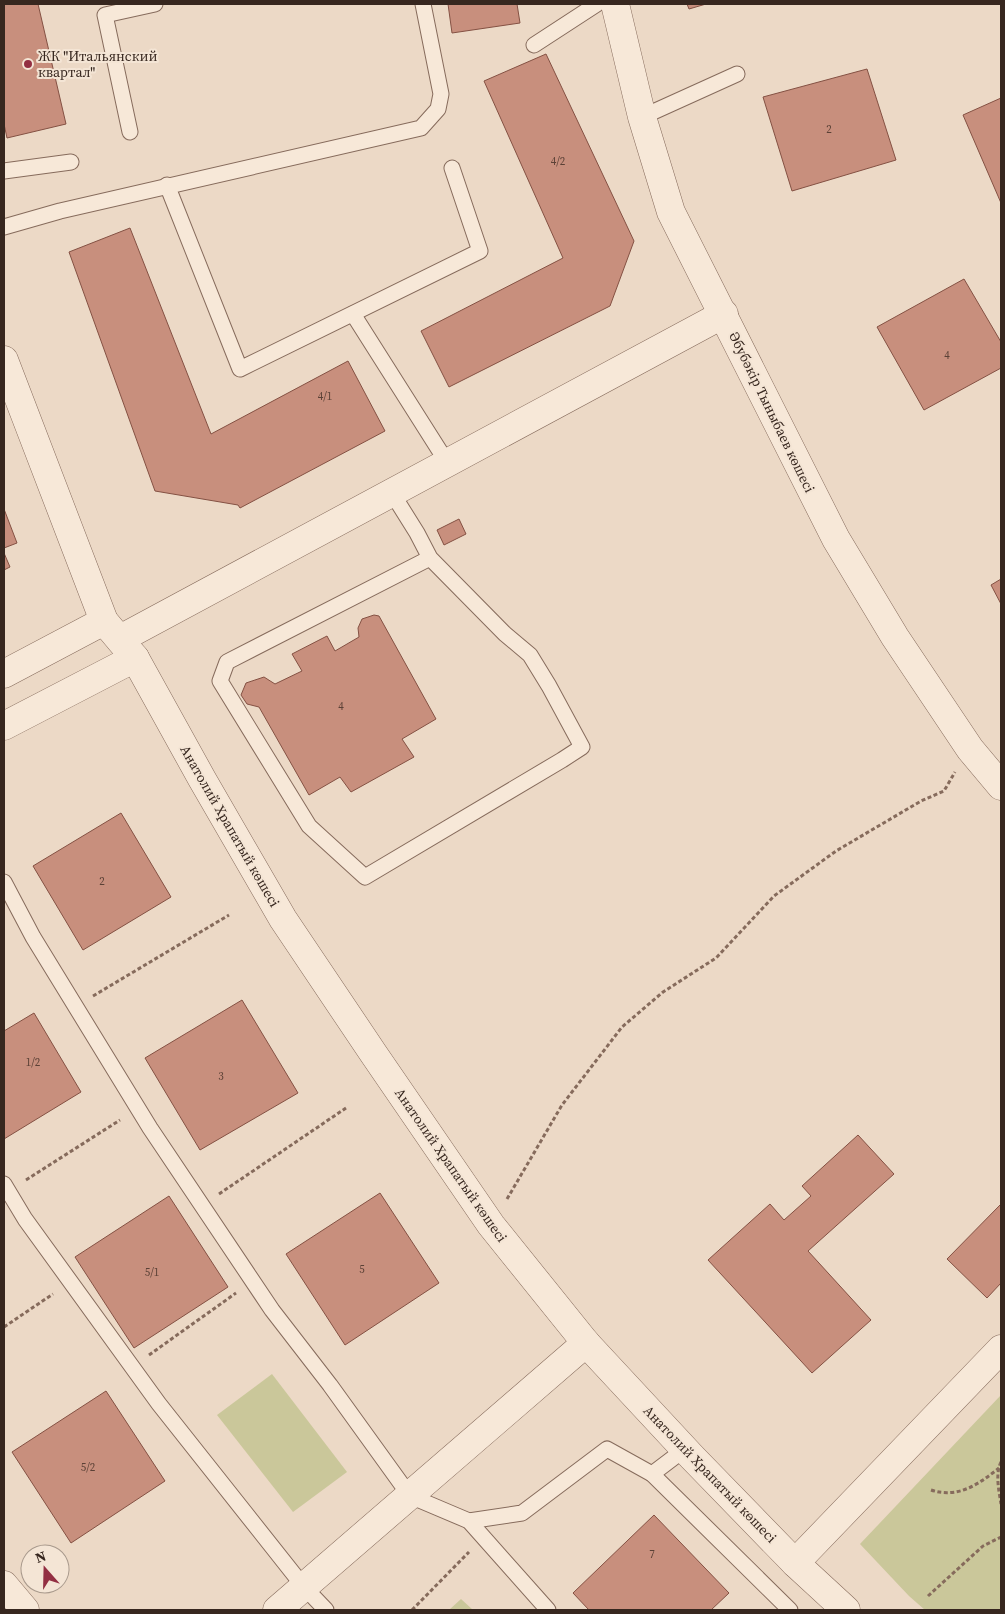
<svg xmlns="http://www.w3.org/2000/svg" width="1005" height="1614" font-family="'Source Serif 4',serif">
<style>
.green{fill:#cac79a}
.building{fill:#c88f7d;stroke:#845143}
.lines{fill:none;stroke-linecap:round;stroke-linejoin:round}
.service-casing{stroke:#866b5c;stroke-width:17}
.minor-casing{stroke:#866b5c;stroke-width:29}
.tertiary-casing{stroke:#866b5c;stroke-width:29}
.path{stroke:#866b5c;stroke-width:3;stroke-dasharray:4 2.5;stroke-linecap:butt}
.service{stroke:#f7e8d8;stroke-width:15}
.minor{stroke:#f7e8d8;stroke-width:28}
.tertiary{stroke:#f7e8d8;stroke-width:28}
.poi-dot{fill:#932f42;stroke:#f4e5d5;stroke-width:2}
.labels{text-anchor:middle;stroke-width:4;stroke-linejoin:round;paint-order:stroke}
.number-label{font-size:11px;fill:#5b4136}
.poi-label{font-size:14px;fill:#37271f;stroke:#f4e5d5;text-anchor:start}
.street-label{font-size:14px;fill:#37271f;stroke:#f4e5d5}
</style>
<rect width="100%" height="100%" fill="#ecd9c6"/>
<g class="green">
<path d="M272,1374L347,1472L293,1512L217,1415Z"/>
<path d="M1001,1395V1610H925L909,1596L860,1544Z"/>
<path d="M461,1599L473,1610H449Z"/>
</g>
<g class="building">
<path d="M4,4H38L66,124L7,138L4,124Z"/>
<path d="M448,4H517L520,23L452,33Z"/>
<path d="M687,4H706L689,9Z"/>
<path d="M546,54L634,241L610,306L449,387L421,331L563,258L484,81Z"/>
<path d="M867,69L896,160L792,191L763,97Z"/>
<path d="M1001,98V203L963,115Z"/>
<path d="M130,228L211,434L348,361L385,431L240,508L238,505L155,491L69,252Z"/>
<path d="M964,279L1001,342V368L924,410L877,327Z"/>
<path d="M4,509L17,543L4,548Z"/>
<path d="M459,519L466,534L444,545L437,530Z"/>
<path d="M4,553L10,567L4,570Z"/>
<path d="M1001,579V604L991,585Z"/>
<path d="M374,615L379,616L436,719L402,739L414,757L351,792L340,777L309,795L259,707L247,704L241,695L246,683L264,677L275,684L302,671L292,654L327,636L335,651L359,637L358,628L362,619Z"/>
<path d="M121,813L171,897L83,950L33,866Z"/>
<path d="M242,1000L298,1093L200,1150L145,1058Z"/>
<path d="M34,1013L81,1092L4,1139V1031Z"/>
<path d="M858,1135L894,1174L808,1251L871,1320L812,1373L708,1260L770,1204L784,1220L811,1196L802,1186Z"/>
<path d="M380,1193L439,1283L345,1345L286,1254Z"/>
<path d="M169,1196L228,1287L134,1348L75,1257Z"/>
<path d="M1001,1204V1283L987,1298L947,1259Z"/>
<path d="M106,1391L165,1481L71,1543L12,1452Z"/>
<path d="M654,1515L729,1593L711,1610H589L573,1593Z"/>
</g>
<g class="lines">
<defs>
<g id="service">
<path d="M534,45L597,4"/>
<path d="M642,117L737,74"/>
<path d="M130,132L105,15L155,4"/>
<path d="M4,171L71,162"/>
<path d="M167,185L240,369L480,251L452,168"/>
<path d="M4,227L60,211L421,128L438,109L441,94L423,4"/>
<path d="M353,314L448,464"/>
<path d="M392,493L417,533L430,558L505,634L530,655L549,686L582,747L562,760L365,877L309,826L220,681L227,662L430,558"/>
<path d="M4,882L33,937L150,1128L272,1310L330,1385L410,1496L469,1521L548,1610"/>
<path d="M4,1184L25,1219L159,1404L304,1587L326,1610"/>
<path d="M652,1474L685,1449"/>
<path d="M469,1521L522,1513L607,1449L652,1474L790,1610"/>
</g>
<g id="minor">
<path d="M615,4L642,117L671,212L836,539L895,637L970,749L1001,786"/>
<path d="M4,360L104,621L135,658L202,779L283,919L373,1053L491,1225L586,1343L692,1457L795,1563L846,1610"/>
<path d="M120,639L724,314"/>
<path d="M4,674L104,621"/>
<path d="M4,726L135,658"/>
<path d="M795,1563L1001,1349"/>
<path d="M277,1610L586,1343"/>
</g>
<path id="tertiary" d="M4,1585L25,1610"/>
</defs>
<use href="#service" class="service-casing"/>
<use href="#minor" class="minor-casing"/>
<use href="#tertiary" class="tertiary-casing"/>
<g class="path">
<path d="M93,996L229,915"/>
<path d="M26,1180L120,1120"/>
<path d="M219,1194L346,1108"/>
<path d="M507,1199L562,1105L622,1027L663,992L716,958L774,896L836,851L921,801L944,791L955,772"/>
<path d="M4,1327L53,1294"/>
<path d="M149,1355L236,1293"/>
<path d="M1001,1462C995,1474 999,1491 1001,1504"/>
<path d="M931,1490C958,1499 979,1484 999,1468"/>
<path d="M928,1596L983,1546L1001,1537"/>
<path d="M412,1610L469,1552"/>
</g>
<use href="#service" class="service"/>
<use href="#minor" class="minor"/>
<use href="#tertiary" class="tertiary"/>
</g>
<circle class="poi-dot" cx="28" cy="64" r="5"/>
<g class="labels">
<g class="number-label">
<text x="829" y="133">2</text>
<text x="558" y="165">4/2</text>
<text x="947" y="359">4</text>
<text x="325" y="400">4/1</text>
<text x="341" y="710">4</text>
<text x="102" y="885">2</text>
<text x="33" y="1066">1/2</text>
<text x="221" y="1080">3</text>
<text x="362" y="1273">5</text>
<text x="152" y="1276">5/1</text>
<text x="88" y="1471">5/2</text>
<text x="652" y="1558">7</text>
</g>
<g class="poi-label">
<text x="38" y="61">ЖК "Итальянский<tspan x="38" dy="16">квартал"</tspan></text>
</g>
<g class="street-label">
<text transform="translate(772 412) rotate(64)" y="5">Әбубәкір Тыныбаев көшесі</text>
<text transform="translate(230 826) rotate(60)" y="5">Анатолий Храпатый көшесі</text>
<text transform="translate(451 1165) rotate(55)" y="5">Анатолий Храпатый көшесі</text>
<text transform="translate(710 1474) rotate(46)" y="5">Анатолий Храпатый көшесі</text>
</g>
</g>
<rect width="1005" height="1614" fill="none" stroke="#37271f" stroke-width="10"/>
<g transform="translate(45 1569) rotate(340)"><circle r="24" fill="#f4e5d5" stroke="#a8998c"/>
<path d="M0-4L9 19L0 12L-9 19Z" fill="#932f42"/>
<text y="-8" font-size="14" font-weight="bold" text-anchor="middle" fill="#37271f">N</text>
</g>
</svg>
